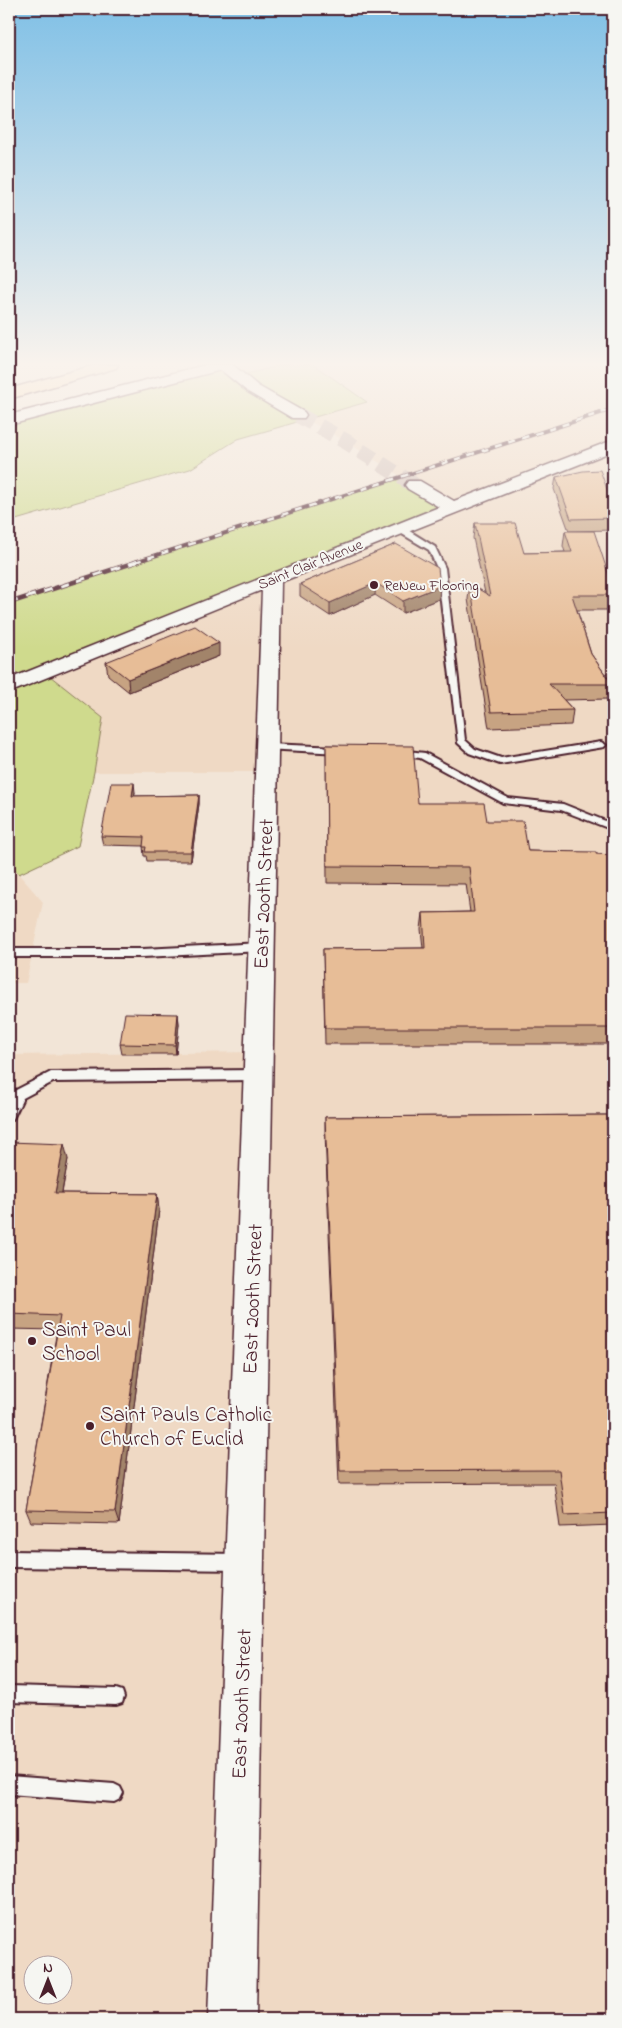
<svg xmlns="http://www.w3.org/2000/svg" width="622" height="2028" font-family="'Indie Flower',sans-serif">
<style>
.built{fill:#efd9c4;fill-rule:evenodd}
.green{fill:#cfda8d;stroke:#8c7c5c}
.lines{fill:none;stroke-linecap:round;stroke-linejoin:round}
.tertiary-tunnel{stroke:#d0bdb5;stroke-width:16;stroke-dasharray:16 8;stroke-linecap:butt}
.service-casing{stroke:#4a1f2b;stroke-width:4}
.tertiary-casing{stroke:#4a1f2b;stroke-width:3}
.motorway-casing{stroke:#4a1f2b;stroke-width:3}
.service{fill:#f6f6f2;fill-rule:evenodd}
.tertiary{fill:#f6f6f2;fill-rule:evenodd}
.motorway{fill:#fddcac;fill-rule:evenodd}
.rail-far1-casing{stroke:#4a1f2b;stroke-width:4}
.rail-casing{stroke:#4a1f2b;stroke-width:4.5}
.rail-far1{stroke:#f6f6f2;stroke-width:2.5;stroke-dasharray:7;stroke-linecap:butt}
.rail{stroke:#f6f6f2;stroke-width:3;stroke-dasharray:9;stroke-linecap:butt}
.wall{fill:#c7a382;stroke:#4a1f2b}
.shaded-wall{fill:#a2846a;stroke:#4a1f2b}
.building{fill:#e7bd97;stroke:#4a1f2b}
.poi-dot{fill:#4a1f2b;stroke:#f6f6f2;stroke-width:2}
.labels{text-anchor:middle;stroke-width:4;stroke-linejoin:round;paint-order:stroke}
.far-street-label{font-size:15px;fill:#4a1f2b;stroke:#f6f6f2}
.far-poi-label{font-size:15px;fill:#4a1f2b;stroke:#f6f6f2;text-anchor:start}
.near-street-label{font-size:21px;fill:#4a1f2b;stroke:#f6f6f2}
.near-poi-label{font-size:21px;fill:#4a1f2b;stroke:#f6f6f2;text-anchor:start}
</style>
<rect width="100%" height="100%" fill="#f2e5d7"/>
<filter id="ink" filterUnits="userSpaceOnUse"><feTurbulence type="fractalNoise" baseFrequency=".02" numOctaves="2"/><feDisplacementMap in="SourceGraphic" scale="10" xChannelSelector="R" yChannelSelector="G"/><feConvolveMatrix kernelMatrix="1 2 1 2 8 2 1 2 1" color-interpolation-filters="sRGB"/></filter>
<g filter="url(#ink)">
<g class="built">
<path d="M224,365H613V2019H9V1055L258,1052L266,772H94L103,718L44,672L414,485L347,442L286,408ZM32,1966H62V1996H32Z"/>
<path d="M9,863L43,902L26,983H9Z"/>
</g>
<g class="green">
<path d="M223,365L238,376L283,365H314L367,402L238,439L190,469L9,522V420Z"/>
<path d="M402,477L453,508L45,672L103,718L94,772L78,846L19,874L9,863V686L24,680L9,666V603Z"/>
</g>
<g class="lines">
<path class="tertiary-tunnel" d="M298,415L347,442L414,485"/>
<defs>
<g id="service">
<path d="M397,527H403L435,547L445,568L465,740L475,749L501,758L601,742L606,745L604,747L500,764L469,753L458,743L437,568L429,550L397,531Z"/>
<path d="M267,744L340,747L345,750L340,753L264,749L262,747Z"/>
<path d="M399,750L425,753L508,798L563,804L613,824V830L561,810L503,803L420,758L396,755V751Z"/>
<path d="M262,943L267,947L262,951L143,957H9V949H143Z"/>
<path d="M257,1070L261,1072L263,1075L261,1078L257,1080L53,1082L23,1098L13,1119L9,1121V1090H16L51,1072Z"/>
<path d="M9,1551L241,1554L247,1556L249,1562L247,1568L241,1570L9,1567Z"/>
<path d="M9,1686L116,1689L122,1691L124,1697L122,1703L116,1705L9,1702Z"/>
<path d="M9,1776L114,1784L120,1787L123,1793L120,1799L114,1802L9,1794Z"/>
</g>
<g id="tertiary">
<path d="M205,365H233L258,386L304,412L306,415L304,418H292L248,392L221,370L9,425V415Z"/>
<path d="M613,440V451L281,582L256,2019H208L262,590L16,690L9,692V679L439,507L408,489L405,485L408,481H420L454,501Z"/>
</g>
<path id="motorway" d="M95,365H118L116,368L9,399V389Z"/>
</defs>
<use href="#service" class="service-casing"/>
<use href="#tertiary" class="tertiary-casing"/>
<use href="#motorway" class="motorway-casing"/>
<use href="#service" class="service"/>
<use href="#tertiary" class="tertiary"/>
<use href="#motorway" class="motorway"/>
<defs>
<path id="rail-far1" d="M135,562L613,409"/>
<path id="rail" d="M9,603L139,561"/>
</defs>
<use href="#rail-far1" class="rail-far1-casing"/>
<use href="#rail" class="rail-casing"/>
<use href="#rail-far1" class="rail-far1"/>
<use href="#rail" class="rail"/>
</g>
<g class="wall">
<path d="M556,477L613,506V530L570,531L613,588V610H577L591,654L612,684L608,699L564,700L573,710L571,725L489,728L468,599L470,584L485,593L473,538L475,523L524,553L565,552L563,546L565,531H569L554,489Z"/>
<path d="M396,544L439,599L403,613L375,595L330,616L300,596V584Z"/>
<path d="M219,656L129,692L108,675L106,662Z"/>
<path d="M326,745L418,803L487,821L528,851L596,854L613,858V1044H325L323,949L423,948L421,929L423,913L470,912L466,884L327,883Z"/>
<path d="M135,792L134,796L199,795V804L191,861H147L146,856H144L143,846L103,845L101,836Z"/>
<path d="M178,1014L179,1024L176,1054H122L120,1044Z"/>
<path d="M613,1115V1525L560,1527L554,1483L339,1484L325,1132V1117Z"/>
<path d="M9,1142L68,1159L62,1193L157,1194L159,1210L119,1524L31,1522L26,1510L57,1330L9,1329Z"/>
</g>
<g class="shaded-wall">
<path d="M376,583L375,595L330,616V603Z"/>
<path d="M440,586L439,599L403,613V601Z"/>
<path d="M219,643V656L129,692L128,679Z"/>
<path d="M134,783L135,792L133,805L132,796Z"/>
<path d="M199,795V804L191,861V852Z"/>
<path d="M178,1014L179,1024L176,1054L175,1045Z"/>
<path d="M64,1144L68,1159L59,1208L55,1193Z"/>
<path d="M157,1194L159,1210L119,1524L115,1512Z"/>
</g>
<g class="building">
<path d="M600,470L613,506V518L571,519L556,477L583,471Z"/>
<path d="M475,523H515L524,553L572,552L565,531H594L613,588V595H572L591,654L612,684H549L573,710L491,712L470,584L490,596Z"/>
<path d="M396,544L438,568L440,586L403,601L376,583L330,603L300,584Z"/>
<path d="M195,626L219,643L128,679L106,662Z"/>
<path d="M326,745L413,746L418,803H484L487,821H523L528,851L596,852V854L613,855V1028H325L323,949L425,948L423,913L474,912L469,867L327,866Z"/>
<path d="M111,783H134L132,796L199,795L191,852H145L146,847H143L144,837L101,836Z"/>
<path d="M125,1013L178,1014L175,1045L120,1044Z"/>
<path d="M613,1115V1513L565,1515L559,1470L340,1471L325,1117Z"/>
<path d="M9,1142L64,1144L55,1193L157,1194L115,1512L26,1510L60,1316L9,1314Z"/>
</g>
</g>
<linearGradient id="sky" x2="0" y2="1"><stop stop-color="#80c0e6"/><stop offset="0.56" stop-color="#f9f3ed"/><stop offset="1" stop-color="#f9f3ed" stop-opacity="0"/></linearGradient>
<rect width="622" height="649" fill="url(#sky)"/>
<g class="poi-dot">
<circle cx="374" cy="585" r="5"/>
<circle cx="32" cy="1341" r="5"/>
<circle cx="90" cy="1426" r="5"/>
</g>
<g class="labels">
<g class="far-street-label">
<text transform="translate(310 564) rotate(-22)" y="5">Saint Clair Avenue</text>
</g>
<g class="far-poi-label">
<text x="384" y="590">ReNew Flooring</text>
</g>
<g class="near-street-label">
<text transform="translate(263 894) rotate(-88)" y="7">East 200th Street</text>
<text transform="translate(252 1299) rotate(-88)" y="7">East 200th Street</text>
<text transform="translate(241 1704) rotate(-88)" y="7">East 200th Street</text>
</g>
<g class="near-poi-label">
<text x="42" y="1336">Saint Paul<tspan x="42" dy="24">School</tspan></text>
<text x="100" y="1421">Saint Pauls Catholic<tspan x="100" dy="24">Church of Euclid</tspan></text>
</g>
</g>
<rect width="622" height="2028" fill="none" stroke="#f6f6f2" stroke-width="30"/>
<rect x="15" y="15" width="592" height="1998" fill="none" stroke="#4a1f2b" stroke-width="2" filter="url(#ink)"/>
<g transform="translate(48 1980)"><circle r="24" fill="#f6f6f2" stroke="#b1a0a2"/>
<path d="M0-4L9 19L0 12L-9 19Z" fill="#4a1f2b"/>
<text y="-8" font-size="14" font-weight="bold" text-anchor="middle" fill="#4a1f2b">N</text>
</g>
</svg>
